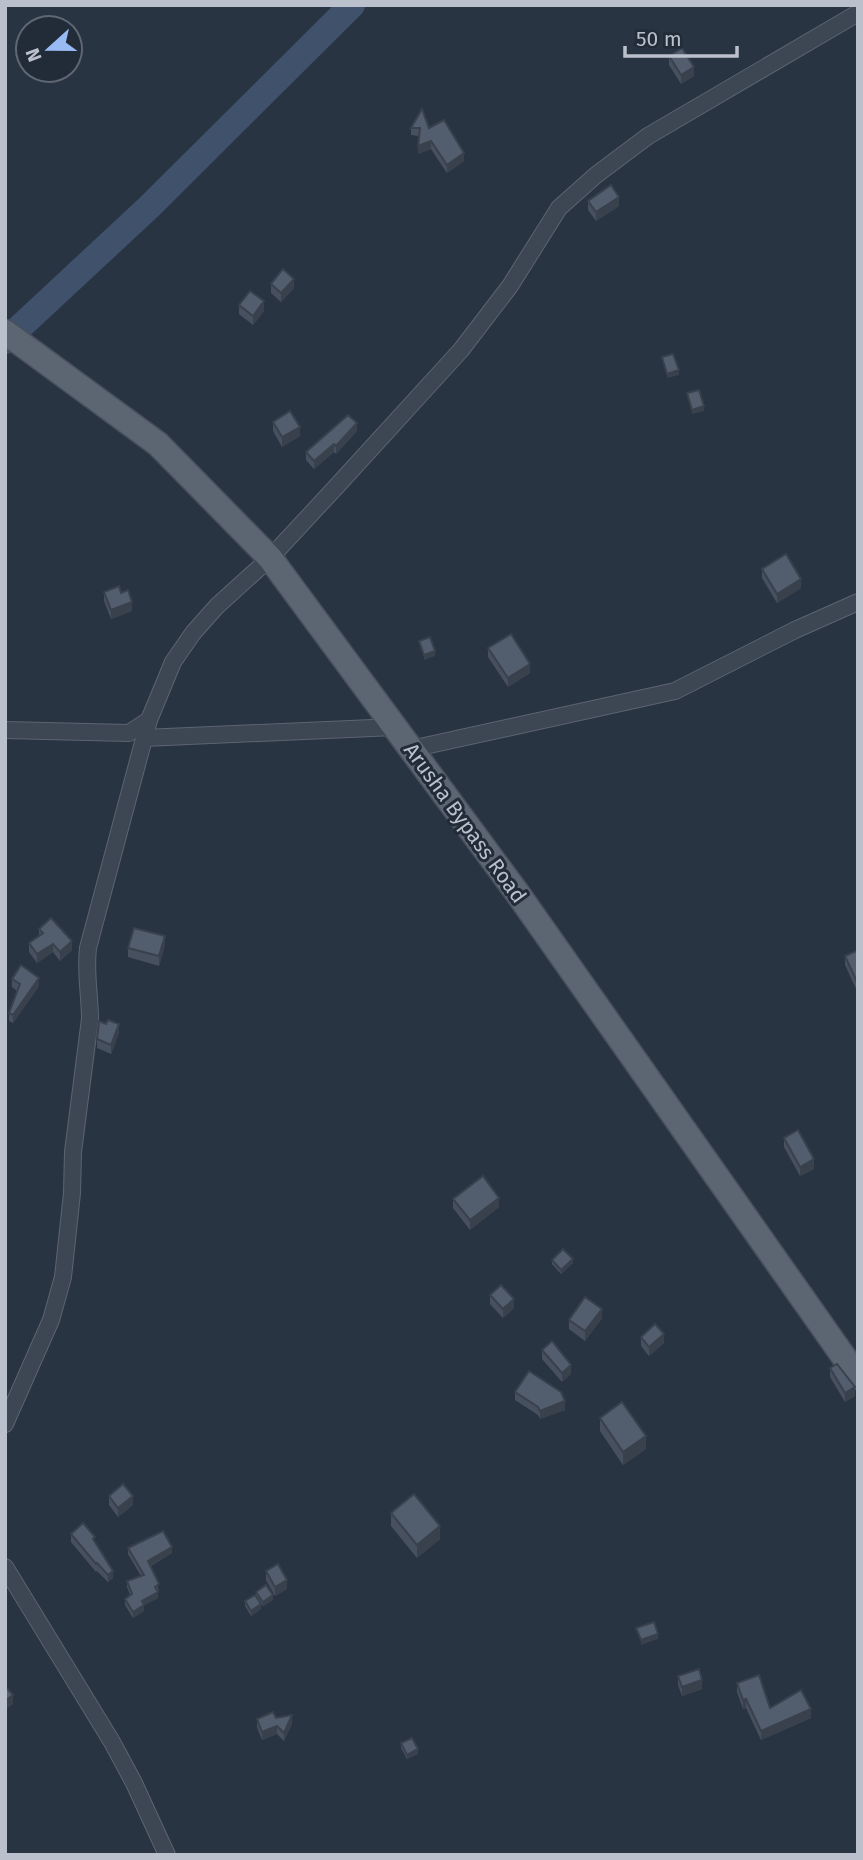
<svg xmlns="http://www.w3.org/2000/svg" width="863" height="1860" font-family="'Fira Sans',sans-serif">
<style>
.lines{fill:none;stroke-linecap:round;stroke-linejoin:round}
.river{stroke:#40526b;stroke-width:26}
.minor-casing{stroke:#5c6470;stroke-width:18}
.primary-casing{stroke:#474f5c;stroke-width:27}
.minor{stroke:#3d4653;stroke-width:16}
.primary{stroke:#5c6572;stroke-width:24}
.wall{fill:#47505f}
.shaded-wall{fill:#39414d}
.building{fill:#525d6e;stroke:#39414d;stroke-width:2}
.labels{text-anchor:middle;stroke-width:6;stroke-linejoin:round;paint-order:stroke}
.street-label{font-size:21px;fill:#bbc1cc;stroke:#222b38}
</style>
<rect width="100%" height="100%" fill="#293443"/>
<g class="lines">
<path class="river" d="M5,341L149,207L352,5"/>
<defs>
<g id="minor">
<path d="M5,730L129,733L149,720L173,662L193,633L217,606L270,558L336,487L461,350L510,286L559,208L596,175L648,136L858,13"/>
<path d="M144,738L395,727"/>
<path d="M411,749L675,691L795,630L858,602"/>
<path d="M5,1424L51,1320L63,1277L72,1193L73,1152L90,1019C90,995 85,973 88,948L149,720"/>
<path d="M5,1567L112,1742L134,1783L167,1855"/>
</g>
<path id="primary" d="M5,332L158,444L270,558L518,894L858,1377"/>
</defs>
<use href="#minor" class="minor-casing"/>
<use href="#primary" class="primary-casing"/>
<use href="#minor" class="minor"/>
<use href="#primary" class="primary"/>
</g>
<g class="wall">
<path d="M669,56L694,76L681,84L669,65Z"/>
<path d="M411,128H429L464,161L447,173L431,149L418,154L419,136L411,135Z"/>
<path d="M588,201L619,206L596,221L588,210Z"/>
<path d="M271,284L294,288L281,302L271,293Z"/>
<path d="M239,305L264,311L253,325L239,314Z"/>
<path d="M273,422L300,436L282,447L273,431Z"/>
<path d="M357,431L336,454L334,452L314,469L306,460V452Z"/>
<path d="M762,569L801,588L777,603L762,578Z"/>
<path d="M104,592L121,593L132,611L111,619L104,601Z"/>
<path d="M488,648L530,673L508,687L488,657Z"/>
<path d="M39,929L72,950L60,961L53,952L37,963L29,952V943L39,936Z"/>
<path d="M165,945L159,966L128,957V948Z"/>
<path d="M858,950V993L845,965V956Z"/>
<path d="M12,979L39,986L13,1023L9,1021V1013L17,991L12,987Z"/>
<path d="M119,1033L111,1054L97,1048V1039Z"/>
<path d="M784,1138L814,1169L800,1176L784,1147Z"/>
<path d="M453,1199L499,1207L470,1230L453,1208Z"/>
<path d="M552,1260L573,1263L561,1274L552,1264Z"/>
<path d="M490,1295L514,1308L503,1318L490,1304Z"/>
<path d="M602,1318L585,1341L569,1329V1320Z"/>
<path d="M641,1337L664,1343L649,1356L641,1346Z"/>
<path d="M542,1350L571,1374L562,1382L542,1359Z"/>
<path d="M830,1368L855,1396L845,1402L830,1377Z"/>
<path d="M515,1392L565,1410L540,1419L538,1415L515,1400Z"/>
<path d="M600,1418L646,1449L623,1465L600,1431Z"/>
<path d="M109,1496L133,1505L118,1517L109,1505Z"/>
<path d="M391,1513L440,1539L417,1558L391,1526Z"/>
<path d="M71,1534L95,1543L113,1578L108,1582L97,1571L96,1572L71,1542Z"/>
<path d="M128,1548L172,1553L151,1566L159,1591H157L158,1598L144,1605V1611L133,1618L125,1605V1599L130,1595L127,1587V1581L141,1576L128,1554Z"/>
<path d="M266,1571L287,1589L275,1596L266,1580Z"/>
<path d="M256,1592L273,1600L263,1606L261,1604V1609L251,1616L245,1606V1601L256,1597Z"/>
<path d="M678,1676L702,1689L682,1696L678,1685Z"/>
<path d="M737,1683L770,1708L811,1718L761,1740L746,1708L743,1709L737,1692Z"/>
<path d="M276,1718L292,1724L284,1741L277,1734L262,1740L257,1727V1719Z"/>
<path d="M401,1743L418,1754L407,1759L401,1748Z"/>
</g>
<g class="shaded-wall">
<path d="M694,67V76L681,84V75Z"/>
<path d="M431,141V149L418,154V146Z"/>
<path d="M464,153V161L447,173V165Z"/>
<path d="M619,197V206L596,221V212Z"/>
<path d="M294,279V288L281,302V293Z"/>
<path d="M264,301V311L253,325V316Z"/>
<path d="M679,370V375L667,378V374Z"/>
<path d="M704,406V411L692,414V410Z"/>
<path d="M357,423V431L336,454V446Z"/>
<path d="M300,427V436L282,447V437Z"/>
<path d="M334,444V452L314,469V461Z"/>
<path d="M801,579V588L777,603V594Z"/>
<path d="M132,602V611L111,619V610Z"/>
<path d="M435,651V656L424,660V655Z"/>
<path d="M530,664V673L508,687V678Z"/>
<path d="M165,936V945L159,966V956Z"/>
<path d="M72,941V950L60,961V952Z"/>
<path d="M53,944V952L37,963V954Z"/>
<path d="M39,978V986L13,1023V1015Z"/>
<path d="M119,1024V1033L111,1054V1045Z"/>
<path d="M814,1159V1169L800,1176V1167Z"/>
<path d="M499,1198V1207L470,1230V1220Z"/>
<path d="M573,1259V1263L561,1274V1270Z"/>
<path d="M514,1299V1308L503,1318V1309Z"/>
<path d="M602,1309V1318L585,1341V1331Z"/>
<path d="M664,1334V1343L649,1356V1347Z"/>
<path d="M571,1365V1374L562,1382V1373Z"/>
<path d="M855,1387V1396L845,1402V1393Z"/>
<path d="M565,1401V1410L540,1419V1411Z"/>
<path d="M646,1436V1449L623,1465V1452Z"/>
<path d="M133,1496V1505L118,1517V1508Z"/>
<path d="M440,1526V1539L417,1558V1545Z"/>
<path d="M172,1547V1553L148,1567V1561Z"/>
<path d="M113,1571V1578L108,1582V1575Z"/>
<path d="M287,1580V1589L275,1596V1587Z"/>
<path d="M158,1592V1598L144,1605V1611L133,1618V1612L142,1601Z"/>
<path d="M273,1595V1600L263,1606V1602Z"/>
<path d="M261,1604V1609L251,1616V1611Z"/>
<path d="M658,1634V1639L641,1645V1640Z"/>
<path d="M702,1680V1689L682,1696V1687Z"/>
<path d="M13,1695V1704L5,1710V1701Z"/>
<path d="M746,1699V1708L743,1709V1700Z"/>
<path d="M811,1709V1718L761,1740V1731Z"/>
<path d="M292,1715V1724L284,1741V1733Z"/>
<path d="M277,1726V1734L262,1740V1732Z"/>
<path d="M418,1749V1754L407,1759V1755Z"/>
</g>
<g class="building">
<path d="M682,48L694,67L681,75L669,56Z"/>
<path d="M422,109L429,128L444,120L464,153L447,165L431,141L418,146L420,128H411Z"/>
<path d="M611,185L619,197L596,212L588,201Z"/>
<path d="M283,269L294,279L281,293L271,284Z"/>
<path d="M250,291L264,301L253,316L239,305Z"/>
<path d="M673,354L679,370L667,374L662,357Z"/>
<path d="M699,390L704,406L692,410L687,393Z"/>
<path d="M290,411L300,427L282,437L273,422Z"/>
<path d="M348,415L357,423L336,446L334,444L314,461L306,452Z"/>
<path d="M786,554L801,579L777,594L762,569Z"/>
<path d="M119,586L121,593L128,590L132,602L111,610L104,592Z"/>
<path d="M511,634L530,664L508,678L488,648Z"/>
<path d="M430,637L435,651L424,655L419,641Z"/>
<path d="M51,918L72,941L60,952L53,944L37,954L29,943L43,933L39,929Z"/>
<path d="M134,928L165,936L159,956L128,948Z"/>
<path d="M858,950V984L845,956Z"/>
<path d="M21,965L39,978L13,1015L9,1013L20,984L12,979Z"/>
<path d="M108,1020L119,1024L111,1045L97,1039L99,1021L106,1024Z"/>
<path d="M798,1130L814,1159L800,1167L784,1138Z"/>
<path d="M483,1176L499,1198L470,1220L453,1199Z"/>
<path d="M563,1249L573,1259L561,1270L552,1260Z"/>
<path d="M501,1285L514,1299L503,1309L490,1295Z"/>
<path d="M585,1297L602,1309L585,1331L569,1320Z"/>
<path d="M655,1324L664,1334L649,1347L641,1337Z"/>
<path d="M552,1341L571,1365L562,1373L542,1350Z"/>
<path d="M837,1364L855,1387L845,1393L830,1368Z"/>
<path d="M529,1371L561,1392L565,1401L540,1411L538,1407L515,1392Z"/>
<path d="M622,1402L646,1436L623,1452L600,1418Z"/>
<path d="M123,1484L133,1496L118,1508L109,1496Z"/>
<path d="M414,1494L440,1526L417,1545L391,1513Z"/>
<path d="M83,1523L95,1537L93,1539L113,1571L108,1575L97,1563L96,1564L71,1534Z"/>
<path d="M163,1531L172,1547L148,1561L159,1584L155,1587L158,1592L142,1601L144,1605L133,1612L125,1599L132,1594L127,1581L144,1575L128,1548Z"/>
<path d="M278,1564L287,1580L275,1587L266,1571Z"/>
<path d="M266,1585L273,1595L263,1602L256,1592Z"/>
<path d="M255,1595L261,1604L251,1611L245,1601Z"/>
<path d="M654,1622L658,1634L641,1640L636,1628Z"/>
<path d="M699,1669L702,1680L682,1687L678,1676Z"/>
<path d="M759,1675L770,1708L801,1690L811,1709L761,1731L746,1699L743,1700L737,1683Z"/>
<path d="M5,1686L13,1695L5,1701Z"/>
<path d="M273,1712L276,1718L292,1715L284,1733L277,1726L262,1732L257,1719Z"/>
<path d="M412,1738L418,1749L407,1755L401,1743Z"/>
</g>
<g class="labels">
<g class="street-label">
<text transform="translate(465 823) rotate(54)" y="7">Arusha Bypass Road</text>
</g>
</g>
<rect width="863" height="1860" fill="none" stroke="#bbc1cc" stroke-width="14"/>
<g transform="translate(49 49) rotate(249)"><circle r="33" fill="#222b38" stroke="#5f6773" stroke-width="2"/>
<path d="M0-5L12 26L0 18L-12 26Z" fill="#99bbf4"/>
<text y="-10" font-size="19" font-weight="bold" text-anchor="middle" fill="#bbc1cc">N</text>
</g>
<path d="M625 46v10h112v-10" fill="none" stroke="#bbc1cc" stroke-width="3.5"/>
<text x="636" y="46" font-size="21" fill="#bbc1cc" stroke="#222b38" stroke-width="5" paint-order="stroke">50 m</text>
</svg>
